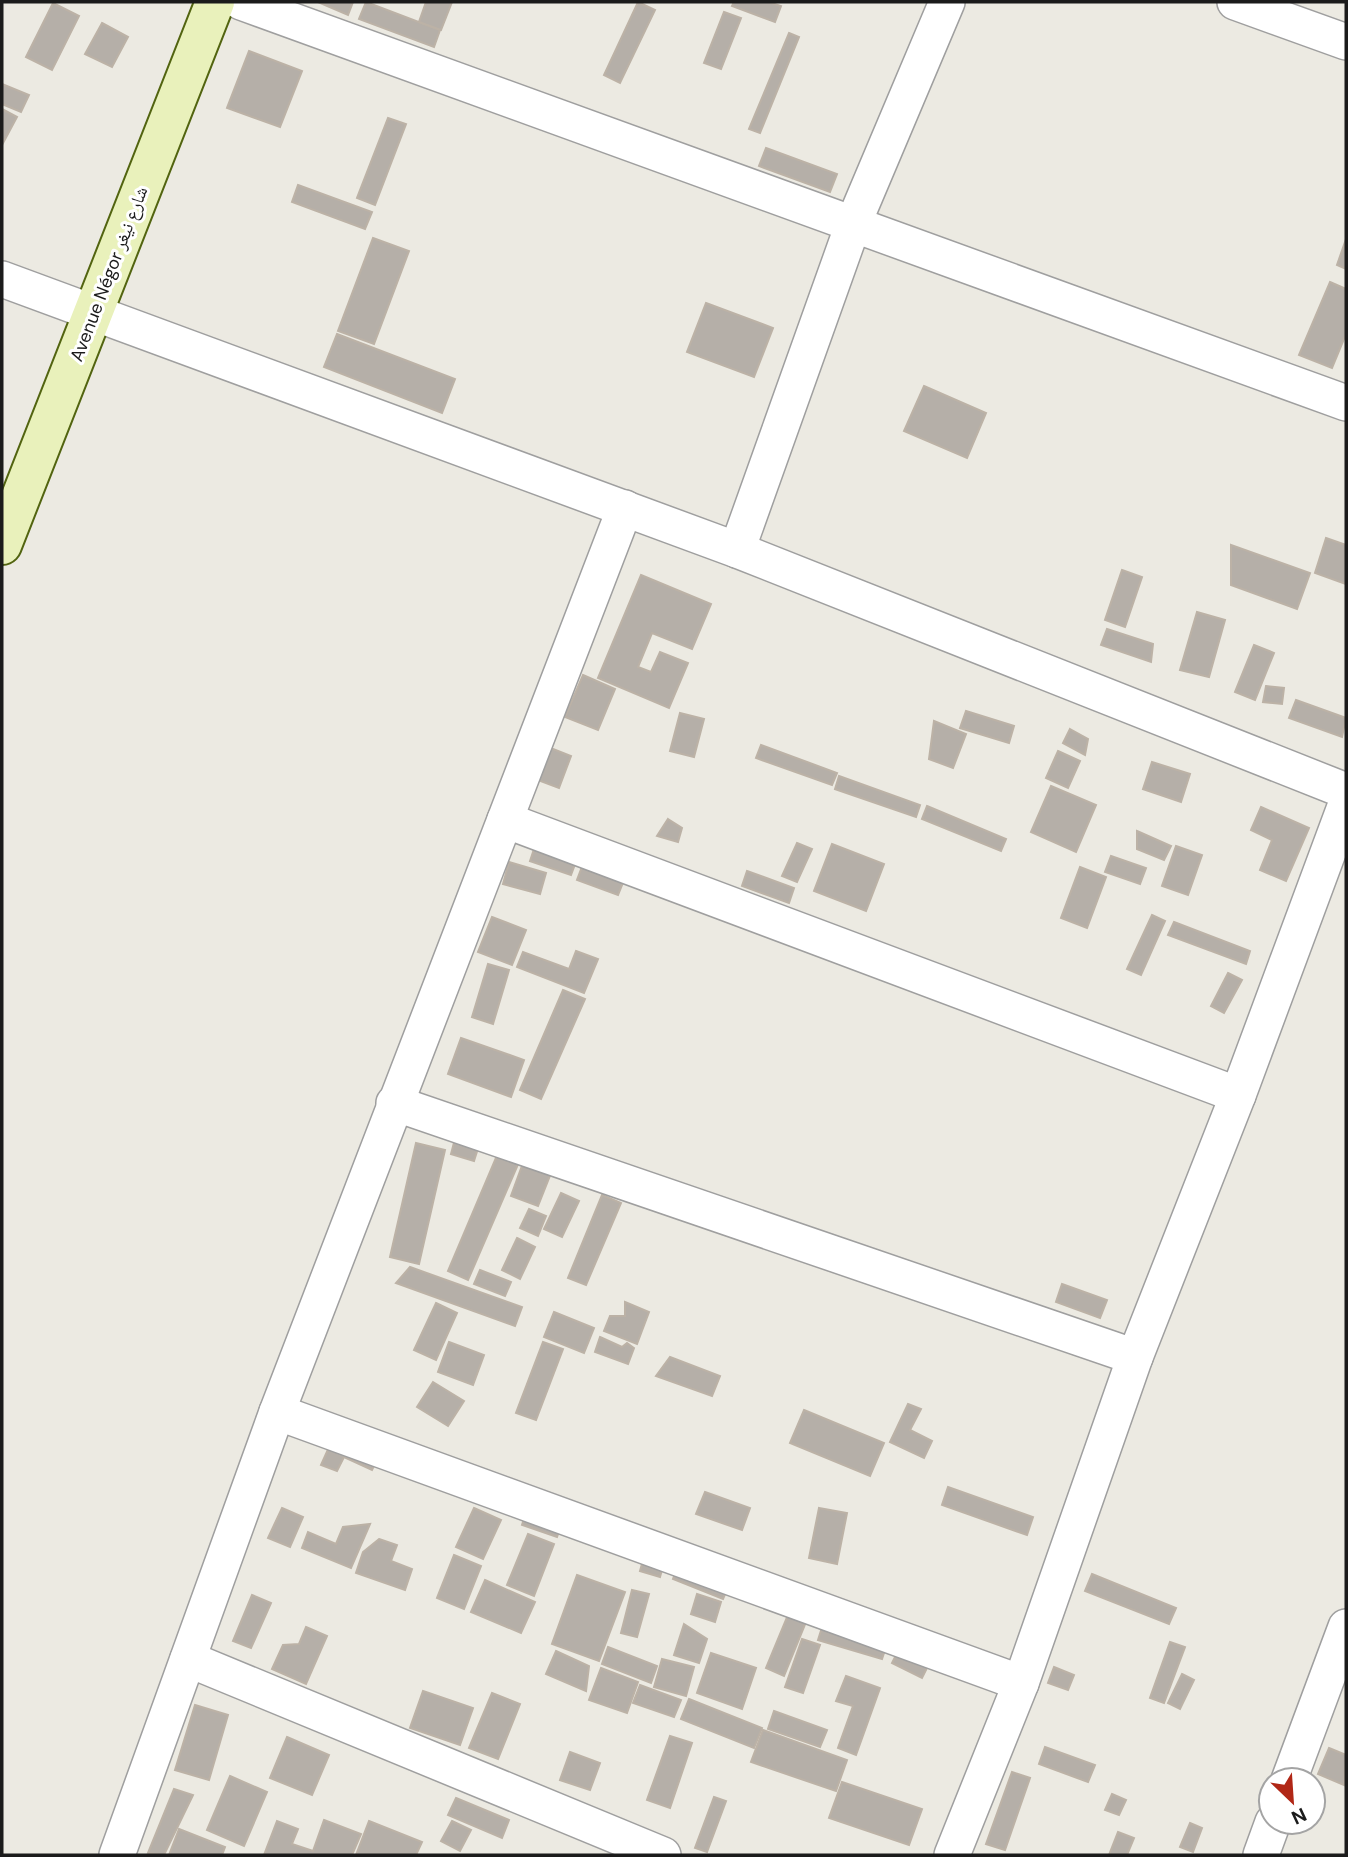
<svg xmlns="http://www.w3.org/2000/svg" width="1348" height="1857" font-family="'DM Sans','Noto Naskh Arabic',sans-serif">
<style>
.building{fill:#b5afa8;stroke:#bcb2a6;stroke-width:2}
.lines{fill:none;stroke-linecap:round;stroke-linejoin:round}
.minor-casing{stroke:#9f9f9f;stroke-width:38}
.secondary-casing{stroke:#526410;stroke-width:42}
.minor{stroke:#fff;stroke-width:35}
.secondary{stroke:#e9f1bb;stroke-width:38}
.labels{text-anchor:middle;stroke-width:6;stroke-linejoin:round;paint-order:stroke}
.street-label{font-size:18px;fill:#1b1b1b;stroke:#fff}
</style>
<rect width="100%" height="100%" fill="#eceae2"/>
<g class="building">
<path d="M318,2H353L348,15Z"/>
<path d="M366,2L440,30L434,47L359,19Z"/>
<path d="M426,2H452L441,30L419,22Z"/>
<path d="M638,2L655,10L620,83L604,75Z"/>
<path d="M734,2H769L781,6L775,22L732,6Z"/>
<path d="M53,3L79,16L52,70L26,57Z"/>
<path d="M724,12L741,18L721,69L704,63Z"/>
<path d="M102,23L128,37L112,67L85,54Z"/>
<path d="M789,33L799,37L760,133L749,129Z"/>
<path d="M249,51L302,71L280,127L227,108Z"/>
<path d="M2,84L29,95L21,112L2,104Z"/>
<path d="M2,109L17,117L2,145Z"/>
<path d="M388,118L406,124L375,205L357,198Z"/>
<path d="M766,148L837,174L830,192L759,166Z"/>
<path d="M298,185L372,212L365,229L292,202Z"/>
<path d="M373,238L409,251L374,344L338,331Z"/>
<path d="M1346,239V269L1337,265Z"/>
<path d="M1330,282L1346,289V334L1332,368L1299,355Z"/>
<path d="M706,303L773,328L754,377L687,352Z"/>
<path d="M337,334L455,379L442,413L324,367Z"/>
<path d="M924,386L986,413L967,458L904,431Z"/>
<path d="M1326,538L1346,545V584L1315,573Z"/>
<path d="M1231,545L1310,573L1297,609L1231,585Z"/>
<path d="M1122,570L1142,577L1125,627L1105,620Z"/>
<path d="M641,575L711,604L692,649L652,633L638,667L651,672L660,652L688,663L669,708L598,678Z"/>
<path d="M1197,612L1225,620L1209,677L1180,670Z"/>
<path d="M1107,629L1153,644L1151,662L1101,645Z"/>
<path d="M1254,645L1274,653L1255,700L1235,692Z"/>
<path d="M583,675L615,689L598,730L565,717Z"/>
<path d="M1266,686L1284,688L1282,704L1263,702Z"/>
<path d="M1296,700L1346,718L1342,737L1289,718Z"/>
<path d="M966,711L1014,726L1009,743L960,728Z"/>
<path d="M680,713L704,719L694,757L670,751Z"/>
<path d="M934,721L966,734L953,768L929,759Z"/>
<path d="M1070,729L1088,739L1085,755L1063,743Z"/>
<path d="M761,745L837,773L832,785L756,758Z"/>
<path d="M548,747L571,756L559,788L535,779Z"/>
<path d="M1058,751L1080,761L1068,788L1046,778Z"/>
<path d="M1152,762L1190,774L1181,802L1143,789Z"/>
<path d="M839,776L920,805L916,817L835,789Z"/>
<path d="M1051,786L1096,805L1076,852L1031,832Z"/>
<path d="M927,806L1006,839L1001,851L922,819Z"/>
<path d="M1261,807L1309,828L1286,881L1260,870L1272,840L1251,830Z"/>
<path d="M668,819L682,828L678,842L657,836Z"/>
<path d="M1137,831L1171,846L1164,860L1137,849Z"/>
<path d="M797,843L812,849L797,882L782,876Z"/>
<path d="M832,844L884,864L866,911L814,891Z"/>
<path d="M535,846L577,859L571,875L530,861Z"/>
<path d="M1176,846L1202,855L1188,895L1162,886Z"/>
<path d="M1111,856L1146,868L1140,884L1105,872Z"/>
<path d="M509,862L546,873L540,894L503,884Z"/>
<path d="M583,864L624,880L618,895L577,880Z"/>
<path d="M1080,867L1106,877L1087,928L1061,918Z"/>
<path d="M747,871L794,888L789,903L742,886Z"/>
<path d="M1152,915L1165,921L1141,975L1127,969Z"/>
<path d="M492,917L526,930L512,965L478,952Z"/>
<path d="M1174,922L1250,951L1246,964L1168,935Z"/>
<path d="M576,951L598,959L584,993L517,967L523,952L569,969Z"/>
<path d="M488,964L509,970L493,1024L472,1017Z"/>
<path d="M1228,973L1242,980L1224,1013L1211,1006Z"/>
<path d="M563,990L585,999L541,1099L520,1090Z"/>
<path d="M461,1038L524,1060L511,1097L448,1074Z"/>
<path d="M456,1135L480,1142L474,1161L451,1154Z"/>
<path d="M416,1143L445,1150L419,1264L390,1257Z"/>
<path d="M498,1153L519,1162L468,1280L448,1271Z"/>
<path d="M523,1163L551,1173L538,1206L511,1196Z"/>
<path d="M561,1193L579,1201L562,1237L544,1229Z"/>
<path d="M602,1195L621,1203L586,1285L568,1278Z"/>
<path d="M529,1209L546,1216L538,1236L520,1228Z"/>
<path d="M517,1238L535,1247L520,1279L502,1270Z"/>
<path d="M410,1267L522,1307L515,1326L396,1283Z"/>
<path d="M480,1270L511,1282L505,1296L474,1284Z"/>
<path d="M1062,1284L1107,1300L1100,1318L1056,1302Z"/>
<path d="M625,1302L649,1312L637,1344L604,1331L610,1316H625Z"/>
<path d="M436,1303L457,1313L436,1360L414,1350Z"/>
<path d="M554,1312L594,1328L584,1353L544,1337Z"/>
<path d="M600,1337L622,1347L627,1343L634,1348L628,1364L595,1352Z"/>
<path d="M449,1342L484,1355L473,1385L438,1372Z"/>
<path d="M543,1342L563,1349L536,1420L516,1413Z"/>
<path d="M670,1357L720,1376L712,1396L656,1376Z"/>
<path d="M433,1382L464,1401L448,1426L417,1407Z"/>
<path d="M908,1404L921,1409L910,1430L932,1441L924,1458L890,1442Z"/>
<path d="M804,1410L884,1443L870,1476L790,1443Z"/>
<path d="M334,1436L378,1458L372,1470L344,1457L337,1471L321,1465Z"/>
<path d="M948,1487L1033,1517L1027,1535L942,1505Z"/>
<path d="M705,1492L750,1508L742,1530L696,1514Z"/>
<path d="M528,1507L563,1520L557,1537L522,1525Z"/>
<path d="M282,1508L303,1517L290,1547L268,1538Z"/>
<path d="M474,1508L501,1520L483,1559L456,1547Z"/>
<path d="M819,1508L847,1513L837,1564L809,1558Z"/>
<path d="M370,1524L351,1568L302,1548L308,1532L336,1544L343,1527Z"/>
<path d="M528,1534L554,1544L534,1596L507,1585Z"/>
<path d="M379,1539L397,1545L391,1561L412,1569L405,1590L356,1573L363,1552Z"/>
<path d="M645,1553L665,1559L660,1577L640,1571Z"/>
<path d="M454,1555L481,1566L464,1609L437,1598Z"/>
<path d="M679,1563L730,1583L723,1599L673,1579Z"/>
<path d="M1092,1574L1176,1608L1169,1624L1085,1591Z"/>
<path d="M577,1575L625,1592L599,1661L552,1644Z"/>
<path d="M485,1580L535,1602L521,1633L471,1612Z"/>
<path d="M632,1590L649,1594L637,1637L621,1633Z"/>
<path d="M697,1594L721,1602L715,1622L691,1614Z"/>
<path d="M252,1595L271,1603L251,1648L233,1641Z"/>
<path d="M790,1610L808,1617L784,1676L766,1668Z"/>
<path d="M824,1621L888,1641L882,1659L818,1640Z"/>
<path d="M684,1624L707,1639L699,1663L674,1655Z"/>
<path d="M306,1627L327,1636L306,1684L272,1669L283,1645L299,1644Z"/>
<path d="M802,1639L820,1645L803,1693L785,1687Z"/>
<path d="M1170,1642L1185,1647L1164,1703L1150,1698Z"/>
<path d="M608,1647L657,1666L651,1683L602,1664Z"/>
<path d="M900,1647L930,1662L922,1678L892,1663Z"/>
<path d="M556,1651L589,1666L586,1691L546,1674Z"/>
<path d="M711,1653L756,1668L742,1709L697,1693Z"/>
<path d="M662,1659L694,1667L686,1696L654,1687Z"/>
<path d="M1054,1667L1074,1675L1068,1690L1048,1683Z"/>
<path d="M601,1668L638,1682L627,1713L589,1700Z"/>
<path d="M1182,1674L1194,1680L1180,1709L1168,1703Z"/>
<path d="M846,1676L880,1688L856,1755L838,1748L853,1706L836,1701Z"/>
<path d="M640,1685L681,1700L674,1717L633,1703Z"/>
<path d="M423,1691L473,1708L460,1745L410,1728Z"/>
<path d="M492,1693L520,1704L498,1759L469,1748Z"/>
<path d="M689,1699L762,1728L754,1748L681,1719Z"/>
<path d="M195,1705L228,1715L209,1780L175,1770Z"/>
<path d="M774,1711L827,1730L820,1747L768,1729Z"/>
<path d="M763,1730L847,1760L836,1791L751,1762Z"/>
<path d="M670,1736L692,1743L670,1808L647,1800Z"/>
<path d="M287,1737L329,1755L312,1795L270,1778Z"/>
<path d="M1045,1747L1095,1765L1088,1782L1039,1764Z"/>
<path d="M1329,1748L1346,1755L1344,1785L1318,1774Z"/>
<path d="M570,1752L600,1763L590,1790L560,1780Z"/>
<path d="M1012,1772L1030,1778L1005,1850L986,1844Z"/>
<path d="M230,1776L267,1792L244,1846L207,1830Z"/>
<path d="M842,1782L922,1809L909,1845L829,1818Z"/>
<path d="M174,1789L193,1795L164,1855L148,1853Z"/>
<path d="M1112,1794L1126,1800L1119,1815L1105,1810Z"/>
<path d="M714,1797L726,1801L707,1852L695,1848Z"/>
<path d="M456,1798L509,1820L502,1838L448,1815Z"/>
<path d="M324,1820L361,1834L352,1855H264L277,1821L298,1829L292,1844L313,1851Z"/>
<path d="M369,1821L422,1842L416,1855H356Z"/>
<path d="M452,1821L471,1830L460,1851L441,1841Z"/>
<path d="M1190,1823L1202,1828L1193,1852L1180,1847Z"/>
<path d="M179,1829L225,1847L222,1855H169Z"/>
<path d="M1118,1832L1134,1838L1127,1855H1109Z"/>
</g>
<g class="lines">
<defs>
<g id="minor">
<path d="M241,2L1346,403"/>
<path d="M1235,2L1346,42"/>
<path d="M2,279L737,550L1346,791"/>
<path d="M737,550L854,222L947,2"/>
<path d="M505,820L1238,1095"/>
<path d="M394,1103L1135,1357"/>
<path d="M277,1412L1021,1683"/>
<path d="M188,1659L663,1855"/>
<path d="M1289,1780L1346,1627"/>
<path d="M117,1855L277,1412L625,508"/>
<path d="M952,1855L1021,1683L1135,1357L1238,1095L1346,804"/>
<path d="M1261,1855L1273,1822"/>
</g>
<path id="secondary" d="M2,545L215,2"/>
</defs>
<use href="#minor" class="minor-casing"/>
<use href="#secondary" class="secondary-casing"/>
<use href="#minor" class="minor"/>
<use href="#secondary" class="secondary"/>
</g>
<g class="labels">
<g class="street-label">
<text transform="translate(109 274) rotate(-69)" y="6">Avenue Négor شارع نيغر</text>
</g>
</g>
<rect width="1348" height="1857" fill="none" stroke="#1b1b1b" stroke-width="7"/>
<g transform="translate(1292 1801) rotate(155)"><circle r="33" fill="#ffffff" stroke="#a4a4a4" stroke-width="2"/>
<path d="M0-5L12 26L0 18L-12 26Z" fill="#b12716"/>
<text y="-10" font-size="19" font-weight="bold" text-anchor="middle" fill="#1b1b1b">N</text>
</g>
</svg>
